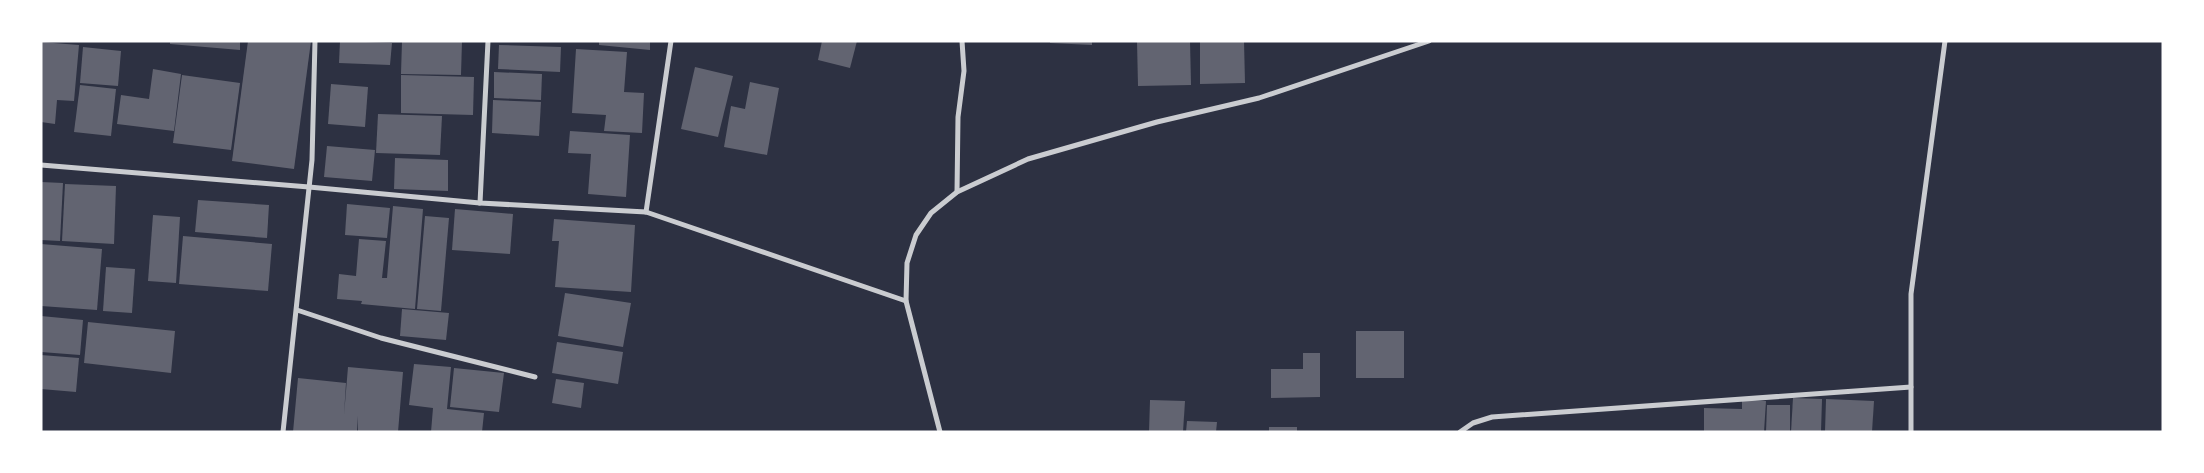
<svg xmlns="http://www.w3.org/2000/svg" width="2204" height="473" font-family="'IBM Plex Sans',sans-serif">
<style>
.building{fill:#626471}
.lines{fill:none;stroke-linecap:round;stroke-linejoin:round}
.minor{stroke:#caccd0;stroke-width:5}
</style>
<rect width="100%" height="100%" fill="#2d3142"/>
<g class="building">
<path d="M170,41H240V50L170,44Z"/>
<path d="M248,41H311L294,169L232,161Z"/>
<path d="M340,41L392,43L390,65L339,63Z"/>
<path d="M402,41H462L461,75L401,74Z"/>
<path d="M599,41H650V50L599,45Z"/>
<path d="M822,41H857L850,68L818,60Z"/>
<path d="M1050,41H1092V45L1050,43Z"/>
<path d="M1137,41H1190L1191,85L1138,86Z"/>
<path d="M1200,41H1244L1245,83L1200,84Z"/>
<path d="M41,42L79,45L74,101L57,100L55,124L41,122Z"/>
<path d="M499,45L561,47L560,72L498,69Z"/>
<path d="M83,47L121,51L118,86L80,83Z"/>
<path d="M576,49L627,52L624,92L644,93L642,133L604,131L606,115L572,113Z"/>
<path d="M695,67L733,76L718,137L681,129Z"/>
<path d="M153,69L181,74L174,131L117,124L121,95L149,99Z"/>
<path d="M494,72L542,74L541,100L494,98Z"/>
<path d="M182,75L240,83L231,150L173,143Z"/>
<path d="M401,75L474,77L473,115L401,113Z"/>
<path d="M750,82L779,88L767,155L724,147L731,106L745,109Z"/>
<path d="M331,84L368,87L365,127L328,124Z"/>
<path d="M80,85L116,89L111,136L74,132Z"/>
<path d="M493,100L541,102L539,136L492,133Z"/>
<path d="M378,114L442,116L440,155L376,153Z"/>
<path d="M570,131L630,135L626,197L588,194L591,154L568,153Z"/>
<path d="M327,146L375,150L372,181L324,177Z"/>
<path d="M395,158L448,160V191L394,189Z"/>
<path d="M41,182L63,183L60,241L41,240Z"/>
<path d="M65,184L116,186L114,244L62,241Z"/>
<path d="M198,200L269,205L267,238L195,232Z"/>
<path d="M347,204L390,208L387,238L345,235Z"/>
<path d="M393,206L423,209L415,309L361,304L362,301L337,299L339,274L356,276L359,239L386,241L382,278H387Z"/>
<path d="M455,209L513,214L510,254L452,250Z"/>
<path d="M153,215L180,217L176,283L148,281Z"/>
<path d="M425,216L449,218L441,311L417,309Z"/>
<path d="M554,219L635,225L631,292L555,287L559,241H552Z"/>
<path d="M183,236L272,244L268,291L179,284Z"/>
<path d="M41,244L102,249L97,310L41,306Z"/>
<path d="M106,267L135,269L132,313L103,311Z"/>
<path d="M565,293L631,303L623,347L558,336Z"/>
<path d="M402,309L449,313L446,340L400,336Z"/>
<path d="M41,316L83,320L80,355L41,352Z"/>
<path d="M88,322L175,331L171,373L84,363Z"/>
<rect x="1356" y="331" width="48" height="47"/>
<path d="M557,342L623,352L618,384L552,373Z"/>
<path d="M1303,353H1320V397L1271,398V369H1303Z"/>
<path d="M41,355L79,358L76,392L41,389Z"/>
<path d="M414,364L451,367L447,409L484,413L482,432H431L433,408L409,405Z"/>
<path d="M348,367L403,372L398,432H358V416L357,432H293L298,378L346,383L344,415Z"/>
<path d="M454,368L504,373L499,412L450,407Z"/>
<path d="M556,379L584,383L581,408L552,403Z"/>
<path d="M1793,398L1822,399L1821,432H1791Z"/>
<path d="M1826,399L1874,401L1872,432H1825Z"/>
<path d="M1150,400L1185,401L1183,432H1149Z"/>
<path d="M1742,400L1766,401L1764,432H1704V408L1742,409Z"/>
<path d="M1767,405H1790V432H1766Z"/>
<path d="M1187,421L1217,422L1216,432H1186Z"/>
<rect x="1269" y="427" width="28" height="5"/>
</g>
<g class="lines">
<g class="minor">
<path d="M41,165L309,187L480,203L646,212L906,301"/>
<path d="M957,192L958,117L964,71L962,41"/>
<path d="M480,203L488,41"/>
<path d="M646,212L671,41"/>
<path d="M297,310L381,338L535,377"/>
<path d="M283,432L312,160L315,41"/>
<path d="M940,432L906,301L907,263L916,235L931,213L957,192L1028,159L1157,122L1259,98L1429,41"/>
<path d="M1460,432L1473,423L1492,417L1911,387"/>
<path d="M1911,432V294L1945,41"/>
</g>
</g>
<rect width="2204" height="473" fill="none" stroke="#ffffff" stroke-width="85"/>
</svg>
